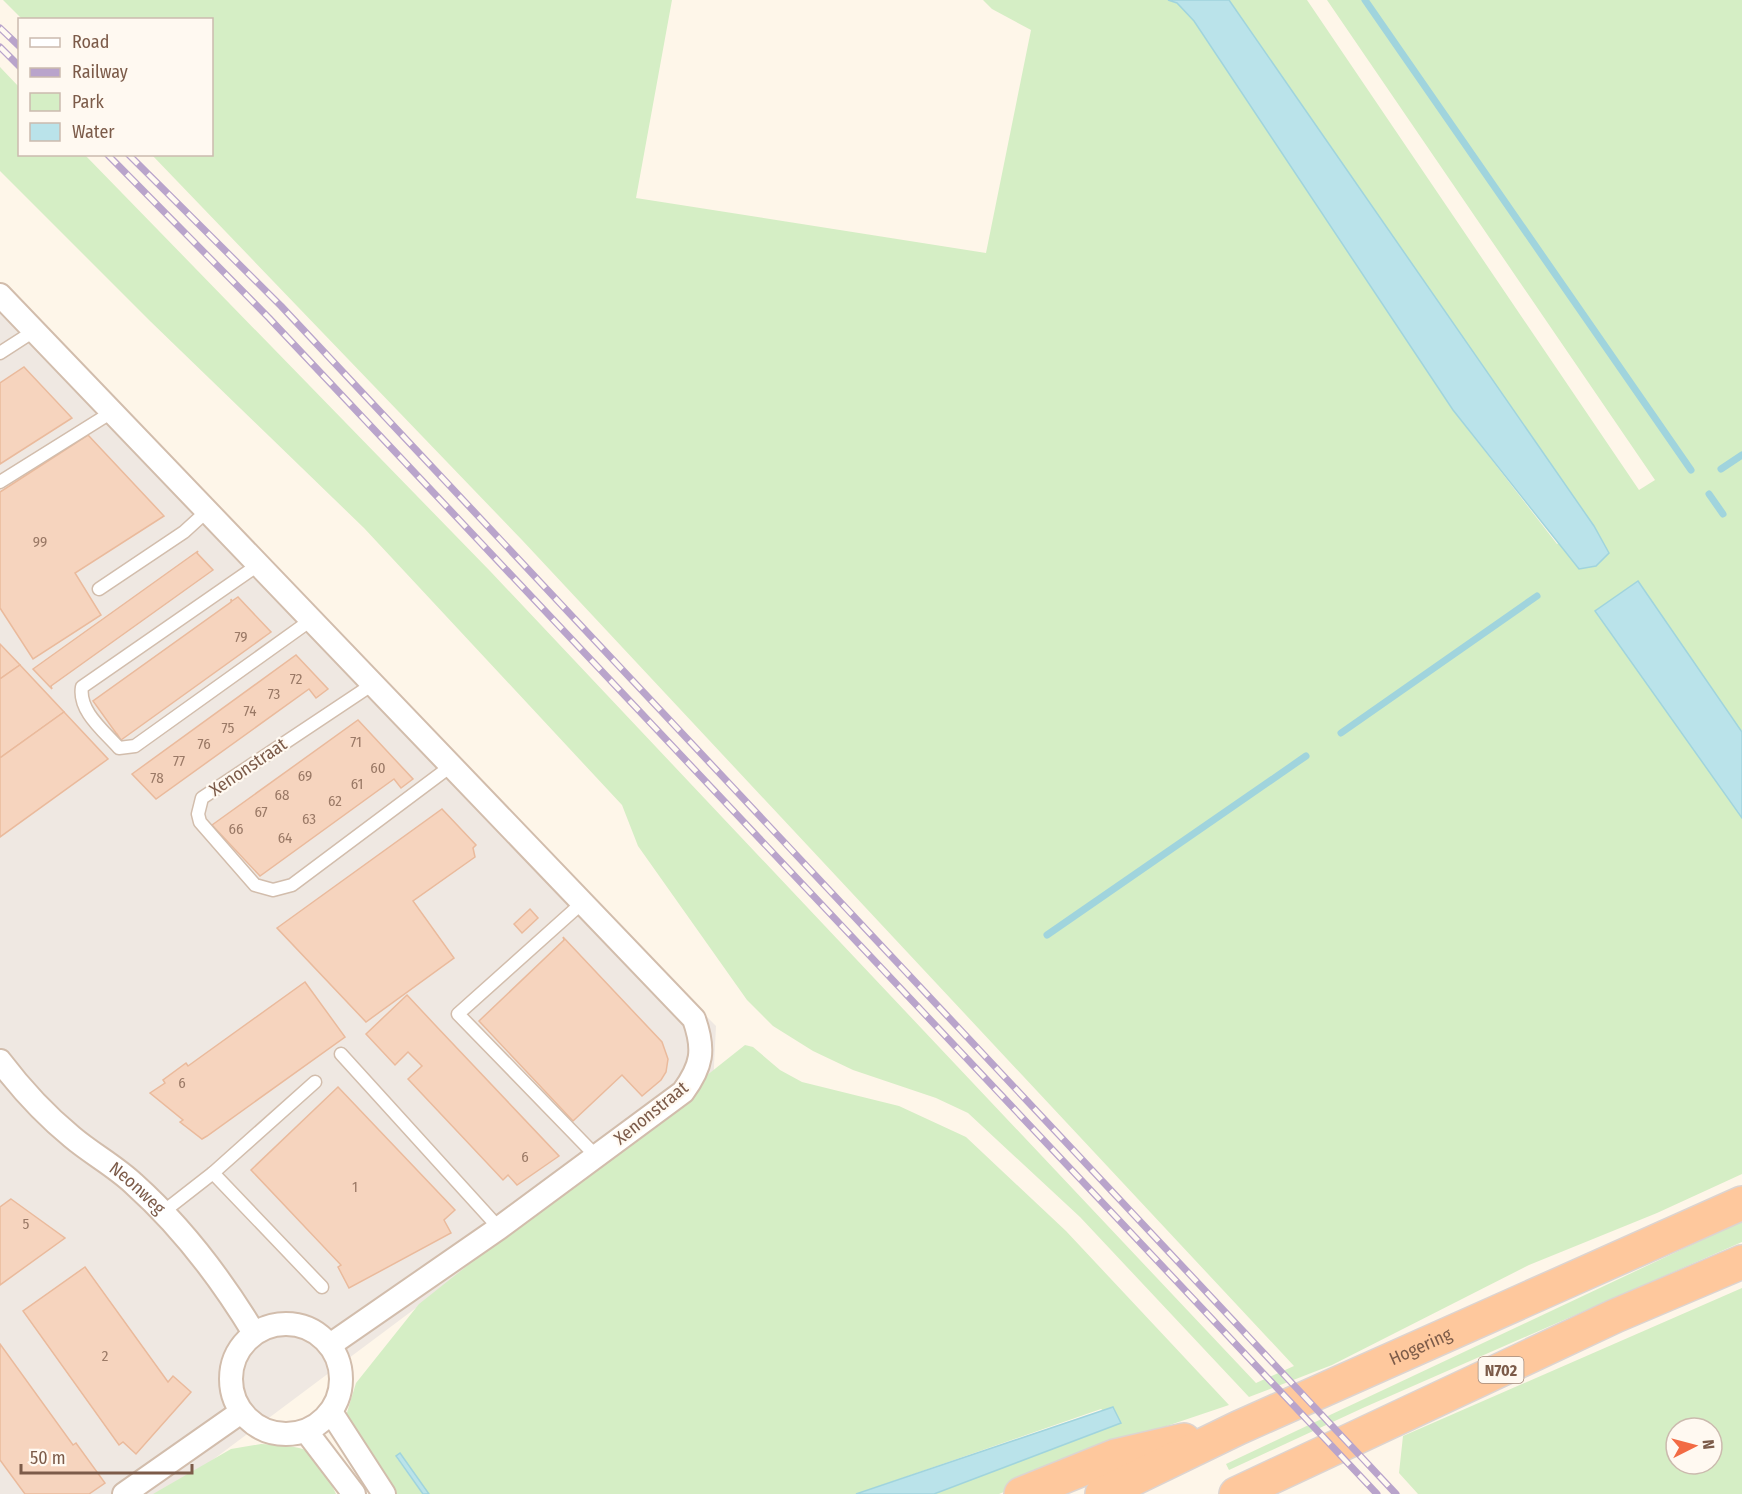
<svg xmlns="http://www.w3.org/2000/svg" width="1742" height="1494" font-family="'Fira Sans Condensed',sans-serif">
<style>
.industrial{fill:#efe8e2}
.green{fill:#d5eec5;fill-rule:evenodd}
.water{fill:#bae3ea;stroke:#a0d4dd;stroke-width:1.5}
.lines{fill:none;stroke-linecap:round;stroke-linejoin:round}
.stream{stroke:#a0d4dd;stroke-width:7}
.building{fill:#f6d4be;stroke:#eaba9c;stroke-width:1.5}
.service-casing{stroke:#d2bdac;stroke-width:15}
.minor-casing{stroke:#d2bdac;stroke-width:26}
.trunk-casing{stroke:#ddd4d0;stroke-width:36}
.service{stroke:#fff;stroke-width:12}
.minor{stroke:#fff;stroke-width:22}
.trunk{stroke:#fec89d;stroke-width:33}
.rail-casing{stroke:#b9a4cb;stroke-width:7}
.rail{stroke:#fff9f1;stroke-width:4.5;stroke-dasharray:14;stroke-linecap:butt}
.labels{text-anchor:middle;stroke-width:4.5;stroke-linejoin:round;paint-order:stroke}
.number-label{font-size:15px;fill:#9a7966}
.shield{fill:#fff9f1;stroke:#a38a7b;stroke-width:1.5}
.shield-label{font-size:16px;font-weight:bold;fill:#7c5b49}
.street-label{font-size:18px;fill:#7c5b49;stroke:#fff9f1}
</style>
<rect width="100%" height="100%" fill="#fef6e9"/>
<path class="industrial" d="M0,299L716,1026L713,1086L167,1494H0Z"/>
<g class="green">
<path d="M3,0H672L636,198L986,253L1031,30L992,9L983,0H1168L1177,3L1194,20L1453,410L1557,544L1594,526L1229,0H1307L1639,490L1655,480L1327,0H1742V732L1638,581L1595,611L1742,818V1174L1657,1213L1529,1265L1332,1365L1249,1397L1080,1217L968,1113L936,1098L853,1070L813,1051L773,1026L747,1000L638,846L622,805L364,528L150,321L0,171V67L19,87L20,154L85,155L490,571L1256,1383L1294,1366L522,540L152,155L212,154V20L22,19Z"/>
<path d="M745,1045L753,1047L780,1070L802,1082L899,1106L966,1137L1066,1231L1229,1405L1149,1432L999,1494H934L1121,1423L1101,1409L856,1494H429L400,1453L396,1457L423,1494H394L345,1419L356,1383L419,1304Z"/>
<path d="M1742,1221V1242L1365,1407L1229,1470L1226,1464Z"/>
<path d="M1742,1288V1494H1418L1399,1473L1403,1436ZM1676,1428H1712V1464H1676Z"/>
<path d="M261,1444C312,1448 315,1445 336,1494H153L231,1449Z"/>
</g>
<g class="water">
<path d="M1168,0H1229L1594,526L1609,553L1596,566L1579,569L1453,410L1194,21L1177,3Z"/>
<path d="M1638,581L1742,732V818L1595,611Z"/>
<path d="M1113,1407L1121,1423L934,1494H856Z"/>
<path d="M400,1453L429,1494H423L396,1456Z"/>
</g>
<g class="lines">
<g class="stream">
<path d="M1365,0L1691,470"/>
<path d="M1721,469L1742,455"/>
<path d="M1709,494L1723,514"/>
<path d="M1341,733L1537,596"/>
<path d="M1047,935L1306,756"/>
</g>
</g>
<g class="building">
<path d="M24,367L72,418L0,464V383Z"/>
<path d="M88,435L164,516L75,573L101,615L33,659L0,608V492Z"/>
<path d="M198,551L197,553L213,570L51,686L52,689L33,669Z"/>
<path d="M238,597L271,632L121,740L117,734L115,736L116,733L93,701L231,602V599L232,601Z"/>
<path d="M0,644L20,665L0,679Z"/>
<path d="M296,655L328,689L316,698L309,689L156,799L132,774Z"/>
<path d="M20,665L64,712L0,758V679Z"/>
<path d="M64,712L108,759L0,837V758Z"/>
<path d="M358,720L413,779L401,788L394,779L260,876L212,825Z"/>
<path d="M442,809L476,845L473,848L475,857L413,901L454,958L366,1022L277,928Z"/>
<path d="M530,909L538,918L522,933L514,924Z"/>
<path d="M563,937L662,1042L668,1059L666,1072L661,1080L642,1096L622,1075L573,1121L479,1021L564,940Z"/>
<path d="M305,982L345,1037L207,1136L202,1139L180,1122L183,1120L150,1093L165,1083L163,1080L186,1063L188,1066Z"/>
<path d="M407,995L436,1026L559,1156L517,1185L508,1175L503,1180L408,1079L422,1066L408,1052L395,1065L366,1034Z"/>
<path d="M338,1087L455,1210L444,1220L451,1233L349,1288L338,1267L341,1265L251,1170Z"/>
<path d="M11,1199L65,1238L0,1285V1207Z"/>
<path d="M85,1267L168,1382L173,1376L191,1392L136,1454L123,1442L119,1445L23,1311Z"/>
<path d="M0,1344L73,1445L76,1443L105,1483L89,1494H25L0,1460Z"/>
</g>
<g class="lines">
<defs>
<g id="service">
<path d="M0,353L34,331"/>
<path d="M0,482L112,412"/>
<path d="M258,565L82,687C78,711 104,731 119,748L135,746L311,620"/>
<path d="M99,589L184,532L207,511"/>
<path d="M373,684L202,798L198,814L200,822L255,885L273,890L292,885L451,766"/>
<path d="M582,903L458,1014L596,1156"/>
<path d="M341,1054L499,1228"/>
<path d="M213,1173L322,1287"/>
<path d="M163,1212L213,1173L315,1082"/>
</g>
<g id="minor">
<path d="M0,295L694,1019C705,1050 702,1066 683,1092L499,1228L330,1345"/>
<path id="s1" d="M0,1061C22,1090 44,1114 72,1137C92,1154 115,1166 134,1184C183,1228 220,1277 254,1333"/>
<circle cx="286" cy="1379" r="55"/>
<path d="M331,1412L384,1494"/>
<path d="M306,1431L354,1494"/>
<path d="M124,1494L241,1412"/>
</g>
<g id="trunk">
<path d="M1021,1494L1115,1456L1184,1440"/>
<path id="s2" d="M1102,1494L1238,1428L1742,1203"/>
<path d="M1236,1494L1615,1316L1742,1262"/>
</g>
</defs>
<use href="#service" class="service-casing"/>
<use href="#minor" class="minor-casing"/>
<use href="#trunk" class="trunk-casing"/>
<use href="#service" class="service"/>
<use href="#minor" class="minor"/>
<use href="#trunk" class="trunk"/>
<defs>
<g id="rail">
<path d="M0,28L20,47"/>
<path d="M0,47L20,67"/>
<path d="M107,154L269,318L1377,1494"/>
<path d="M128,154L281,306L1396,1494"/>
</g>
</defs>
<use href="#rail" class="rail-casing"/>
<use href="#rail" class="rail"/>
</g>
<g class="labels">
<g class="number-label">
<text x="40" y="547">99</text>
<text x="241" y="642">79</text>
<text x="296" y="684">72</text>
<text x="274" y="699">73</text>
<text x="250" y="716">74</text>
<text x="228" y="733">75</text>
<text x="356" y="747">71</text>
<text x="204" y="749">76</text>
<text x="179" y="766">77</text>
<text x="378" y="773">60</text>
<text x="305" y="781">69</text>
<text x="157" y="783">78</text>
<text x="357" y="789">61</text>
<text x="282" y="800">68</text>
<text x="335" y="806">62</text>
<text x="261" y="817">67</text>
<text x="309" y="824">63</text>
<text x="236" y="834">66</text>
<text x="285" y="843">64</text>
<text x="182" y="1088">6</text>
<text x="525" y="1162">6</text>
<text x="355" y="1192">1</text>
<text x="26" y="1229">5</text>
<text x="105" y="1361">2</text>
</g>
<rect class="shield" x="1478.5" y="1357" width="45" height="26" rx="4.5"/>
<g class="shield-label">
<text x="1501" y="1376">N702</text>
</g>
<g class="street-label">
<text transform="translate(248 767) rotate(-34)" y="6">Xenonstraat</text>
<text transform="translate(651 1113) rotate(-39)" y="6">Xenonstraat</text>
<text dy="6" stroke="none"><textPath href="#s1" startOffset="188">Neonweg</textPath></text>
<text dy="6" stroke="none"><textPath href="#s2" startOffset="351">Hogering</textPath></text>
</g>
</g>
<rect x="18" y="18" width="195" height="138" fill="#fff9f1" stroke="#cbbaae" stroke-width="1.5"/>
<rect x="30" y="38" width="30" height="9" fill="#ffffff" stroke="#cbbaae" stroke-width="1.5"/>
<text x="72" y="48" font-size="18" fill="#7c5b49">Road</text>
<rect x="30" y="68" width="30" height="9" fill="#b9a4cb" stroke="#cbbaae" stroke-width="1.5"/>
<text x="72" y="78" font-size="18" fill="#7c5b49">Railway</text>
<rect x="30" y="93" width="30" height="18" fill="#d5eec5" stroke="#cbbaae" stroke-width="1.5"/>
<text x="72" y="108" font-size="18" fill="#7c5b49">Park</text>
<rect x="30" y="123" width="30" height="18" fill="#bae3ea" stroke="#cbbaae" stroke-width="1.5"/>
<text x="72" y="138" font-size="18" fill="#7c5b49">Water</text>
<g transform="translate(1694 1446) rotate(84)"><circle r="28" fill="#fff9f1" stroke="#cbbaae" stroke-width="1.5"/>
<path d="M0-4.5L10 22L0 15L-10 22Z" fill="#f26b44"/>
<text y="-9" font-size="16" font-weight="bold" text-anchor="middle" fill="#7c5b49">N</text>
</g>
<path d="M21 1464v9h171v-9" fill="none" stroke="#7c5b49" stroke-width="3"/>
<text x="30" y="1464" font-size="18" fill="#7c5b49" stroke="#fff9f1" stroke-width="4.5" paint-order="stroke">50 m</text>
</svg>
